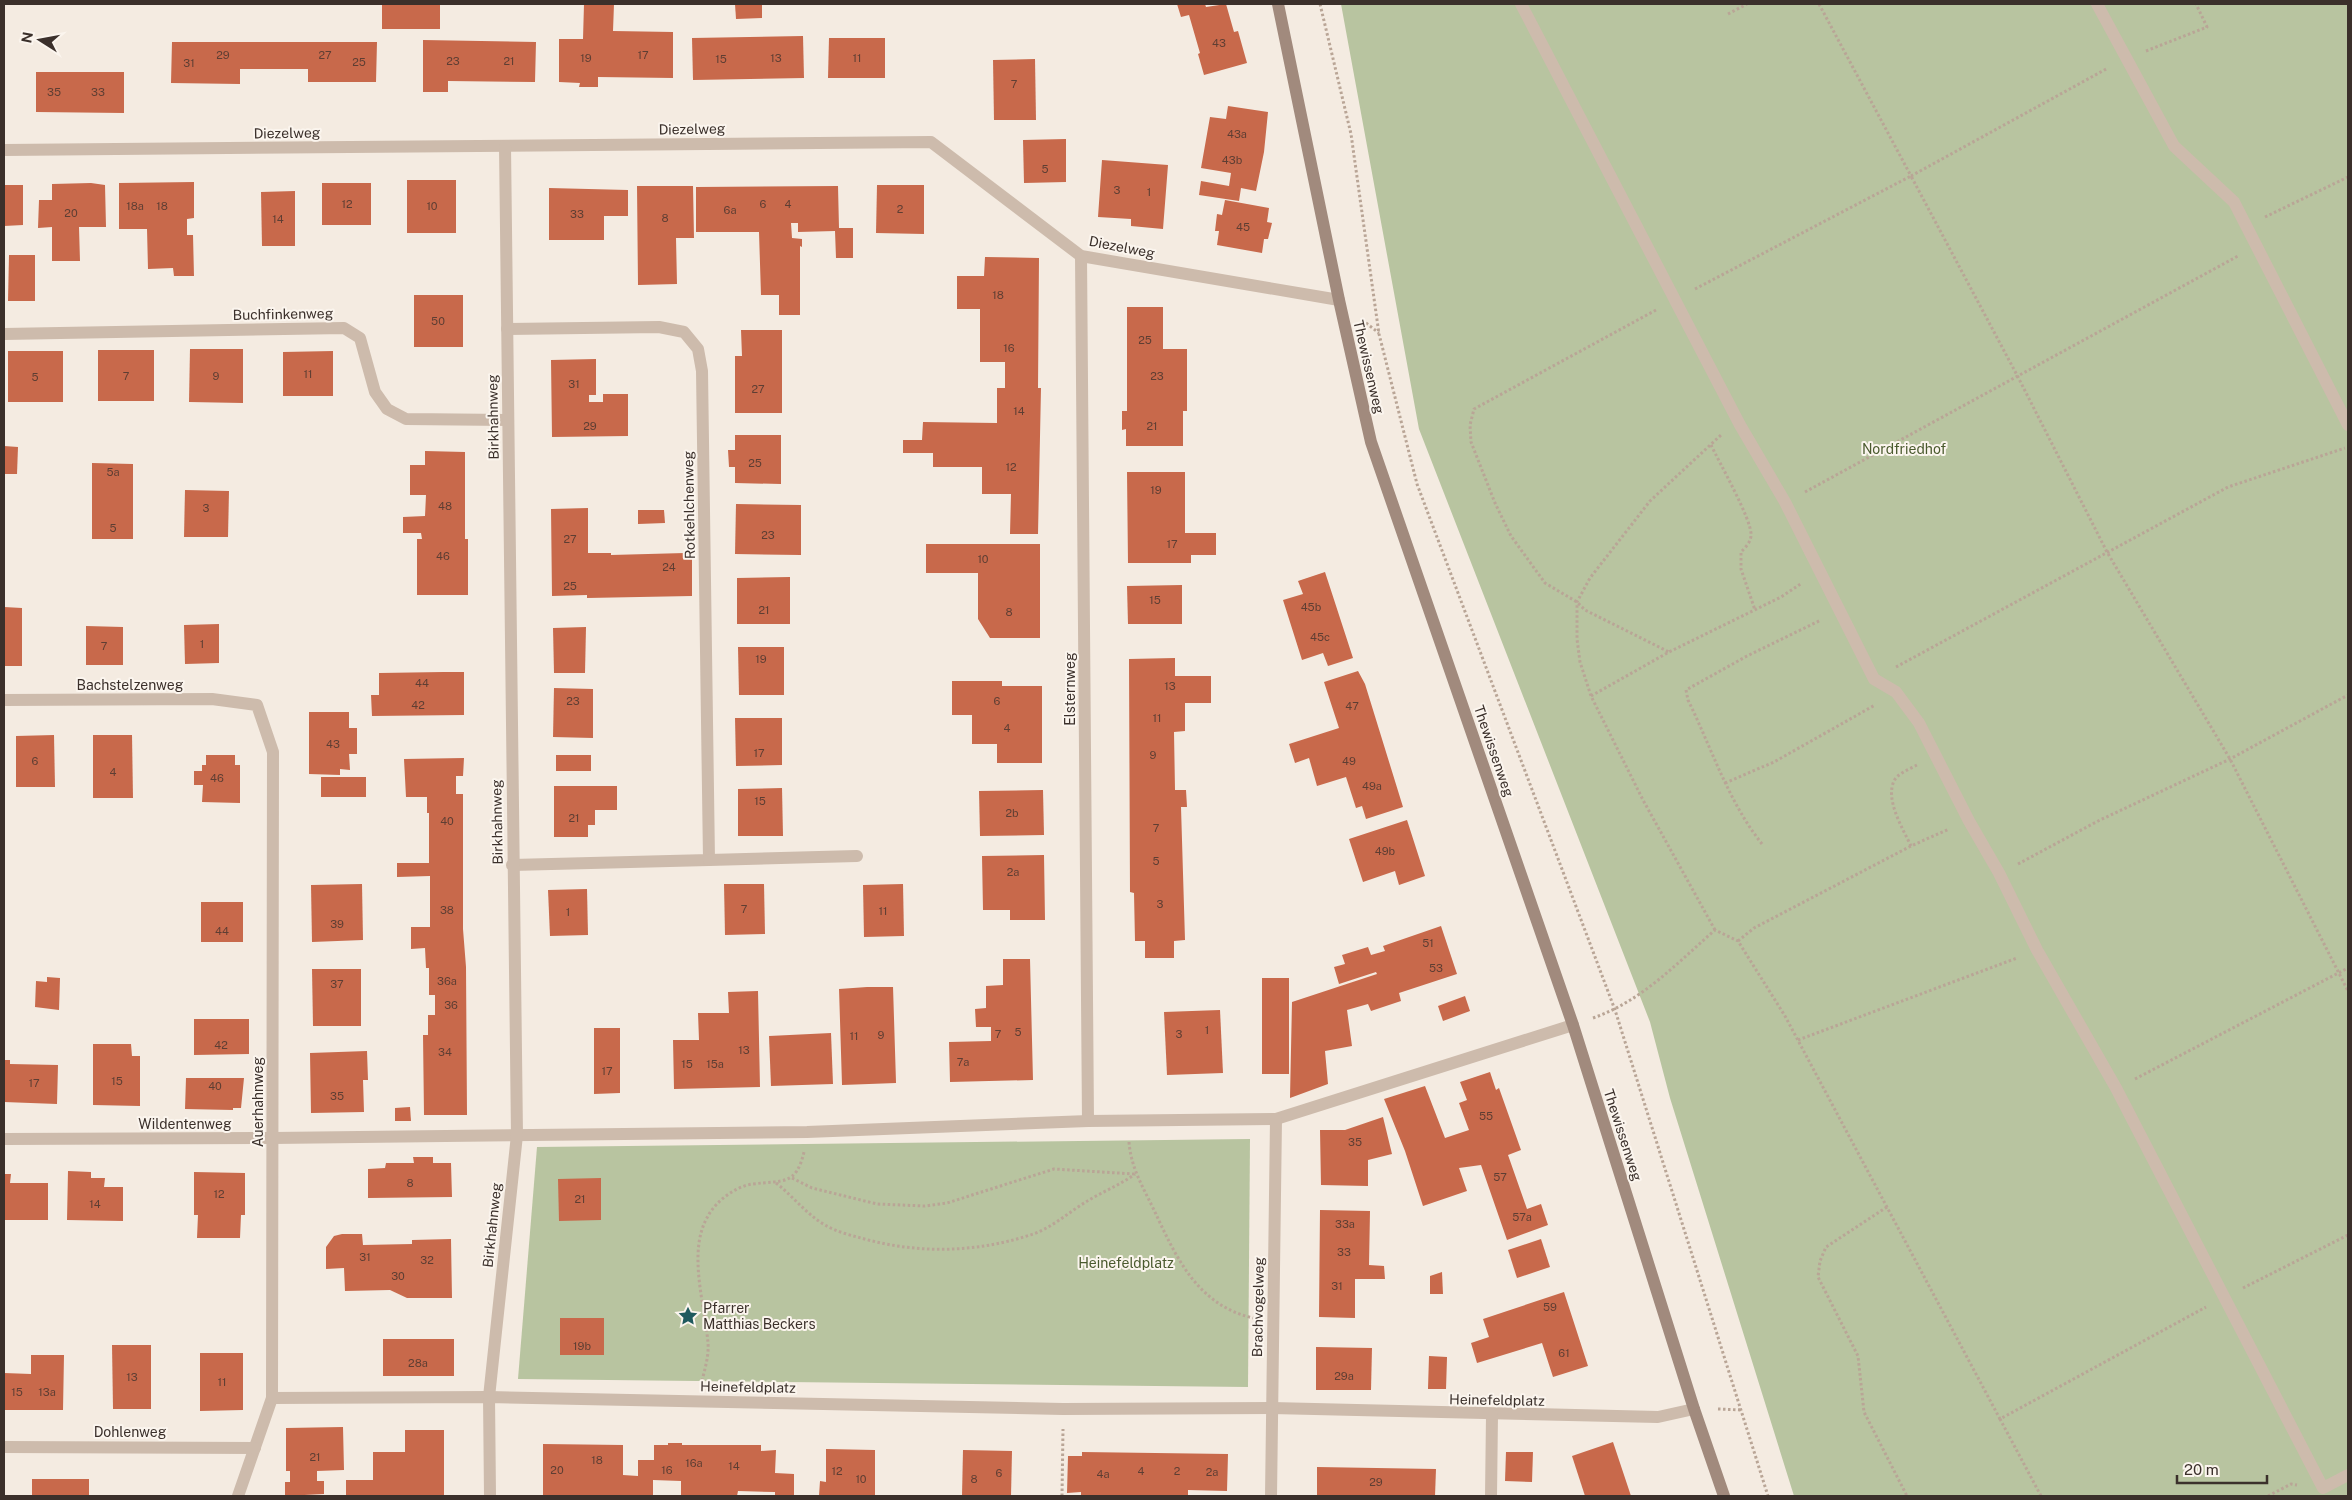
<svg xmlns="http://www.w3.org/2000/svg" width="2352" height="1500" font-family="'Public Sans',sans-serif">
<style>
.green{fill:#b8c4a0}
.building{fill:#c8694b}
.lines{fill:none;stroke-linecap:round;stroke-linejoin:round}
.path{stroke:#b9a596;stroke-width:3;stroke-dasharray:2.5 2.5;stroke-linecap:butt}
.lane{stroke:#cdbbac;stroke-width:12}
.street{stroke:#cdbbac;stroke-width:12}
.secondary{stroke:#a18a7d;stroke-width:12}
.labels{text-anchor:middle;stroke-width:4;stroke-linejoin:round;paint-order:stroke}
.number-label{font-size:11px;fill:#5e3e33}
.street-label{font-size:14px;fill:#3b302b;stroke:#fbf5ee}
.park-label{font-size:14px;fill:#4a5a2e;stroke:#fbf5ee}
.poi-label{font-size:14px;fill:#3b302b;stroke:#fbf5ee;text-anchor:start}
</style>
<rect width="100%" height="100%" fill="#f4ebe1"/>
<g class="green">
<path d="M1341,4H2348V1496H1794L1670,1098L1650,1022L1419,429Z"/>
<path d="M1250,1139L1248,1387L518,1379L537,1147Z"/>
</g>
<g class="building">
<rect x="382" y="4" width="58" height="25"/>
<path d="M584,4H614L613,31L673,32V78L598,77V87H579L580,83L559,82V39H583Z"/>
<path d="M735,4H762V18L736,19Z"/>
<path d="M1177,4H1205L1206,7L1226,4L1234,32L1238,31L1247,63L1204,75L1198,54L1200,53L1189,15L1181,17Z"/>
<path d="M803,36L804,78L693,80L692,38Z"/>
<path d="M829,38H885V78H828Z"/>
<path d="M423,40L536,42L535,82L448,81V92H423Z"/>
<path d="M172,42H377L376,82H308V69H240V84L171,83Z"/>
<path d="M1035,59L1036,120H994L993,60Z"/>
<path d="M36,72H124V113L36,112Z"/>
<path d="M1228,106L1268,112L1264,152L1256,191L1241,188L1239,201L1199,195L1201,181L1229,186L1231,173L1201,168L1210,117L1226,119Z"/>
<path d="M1066,139V182L1024,183L1023,140Z"/>
<path d="M1102,160L1168,165L1163,229L1131,226V219L1098,217Z"/>
<rect x="407" y="180" width="49" height="53"/>
<path d="M194,182V218L187,219V235H193L194,276H174L173,268L148,269L147,229H119V183Z"/>
<path d="M91,183L105,185L106,227H79L80,261H52V227L38,228L39,200H52V184Z"/>
<rect x="322" y="183" width="49" height="42"/>
<path d="M4,185H23V225L4,226Z"/>
<path d="M877,185H924V234L876,233Z"/>
<path d="M637,186H693L694,238H676L677,284L638,285Z"/>
<path d="M838,186L839,228H853V258H836L835,231L798,232V223H791L792,238L802,239V247L800,246V315H779V295H761L759,232H696V187Z"/>
<path d="M549,188L628,190V216H604V240H549Z"/>
<path d="M295,191V246H262L261,192Z"/>
<path d="M1225,200L1269,208L1267,222L1272,223L1268,239H1264L1262,253L1217,245L1219,231H1215L1217,214L1222,215Z"/>
<path d="M9,255H35V301H8Z"/>
<path d="M985,257L1039,258L1038,388H1041L1038,534H1010L1011,494H982V467H933V453H903V440H922L923,422L997,423V388H1005V362H980V309H957V276H984Z"/>
<rect x="414" y="295" width="49" height="52"/>
<path d="M1127,307H1163V349H1187V411H1183V446H1126V429L1122,430V411H1127Z"/>
<path d="M741,330H782V413H735V356H742Z"/>
<path d="M190,349H243V403L189,402Z"/>
<rect x="98" y="350" width="56" height="51"/>
<rect x="8" y="351" width="55" height="51"/>
<path d="M333,351V396H283V352Z"/>
<path d="M596,359V395H589V402H603V394H628V436L552,437L551,360Z"/>
<path d="M735,435H781V484L735,483V467H729L728,450H735Z"/>
<path d="M4,446L18,447L17,474H4Z"/>
<path d="M425,451L465,452V539H468V595H417V539H422L421,533H403V517L425,516L426,495H410V465H425Z"/>
<path d="M92,463L133,464V539H92Z"/>
<path d="M1127,472H1185V533H1216V555H1191V563H1128Z"/>
<path d="M185,490L229,491L228,537H184Z"/>
<path d="M736,504L801,505V555L735,554Z"/>
<path d="M588,508V553H611V555L685,553V558L692,557V596L587,598V595L552,596L551,509Z"/>
<path d="M638,510H664L665,523L638,524Z"/>
<path d="M926,544H1040V638H990L978,619V573H926Z"/>
<path d="M1325,572L1353,658L1328,666L1323,653L1302,660L1283,600L1303,594L1298,581Z"/>
<path d="M790,577V624H737V578Z"/>
<path d="M1182,585V624H1128L1127,586Z"/>
<path d="M4,607L22,608V666H4Z"/>
<path d="M219,624V663L185,664L184,625Z"/>
<path d="M86,626L123,627V665H86Z"/>
<path d="M586,627L585,673H554L553,628Z"/>
<path d="M738,647H784V695H739Z"/>
<path d="M1175,658V676H1211V703H1185V731L1174,732L1175,790H1186L1187,807H1181L1185,940L1174,941V958H1145V941H1135L1134,893L1130,892L1129,659Z"/>
<path d="M1358,671L1365,684L1403,807L1366,819L1362,806L1356,808L1346,777L1317,786L1309,758L1295,763L1289,744L1339,728L1324,682Z"/>
<path d="M443,672H464V715L372,716L371,695H379V673Z"/>
<path d="M952,681H1002V686H1042V763H997V744H972V715H952Z"/>
<path d="M554,688L593,689V738L553,737Z"/>
<path d="M309,712H349V728H357V754H349L350,770L340,769V775L309,774Z"/>
<path d="M735,718H782V765L736,766Z"/>
<path d="M54,735L55,787H16V736Z"/>
<path d="M93,735H132L133,798H93Z"/>
<path d="M206,755H235V765H240V803L202,802L203,785H194V771H202V765H206Z"/>
<rect x="556" y="755" width="35" height="16"/>
<path d="M464,758L463,776H456V794H463V929L466,967L467,1115H424L423,1035H428V1015H435V995H429V968H426L425,948L411,949V927H430V876L397,877V863H429V813H427V797H406L404,759Z"/>
<rect x="321" y="777" width="45" height="20"/>
<path d="M554,786H617V810H595V825H588V837H554Z"/>
<path d="M782,788L783,836H738V789Z"/>
<path d="M1043,790L1044,835L980,836L979,791Z"/>
<path d="M1407,820L1425,876L1399,885L1395,871L1363,882L1349,839Z"/>
<path d="M1044,855L1045,920H1010V910H983L982,856Z"/>
<path d="M362,884L363,940L312,942L311,885Z"/>
<path d="M724,884H764L765,934L725,935Z"/>
<path d="M903,884L904,936L864,937L863,885Z"/>
<path d="M587,889L588,935L550,936L548,890Z"/>
<rect x="201" y="902" width="42" height="40"/>
<path d="M1441,926L1457,974L1399,993L1401,1001L1371,1011L1368,1004L1347,1010L1352,1046L1325,1051L1328,1084L1290,1098L1292,1002L1377,974L1376,972L1339,984L1334,967L1345,964L1342,955L1368,947L1371,955L1385,951L1383,946Z"/>
<path d="M1003,959H1030L1033,1080L950,1082L949,1042L991,1041V1027H976L975,1009L986,1008V986L1003,985Z"/>
<path d="M312,969H361V1026H313Z"/>
<path d="M47,977L60,978L59,1010L35,1007L36,981L47,982Z"/>
<rect x="1262" y="978" width="27" height="96"/>
<path d="M867,987H893L896,1083L842,1085L839,989Z"/>
<path d="M758,991L760,1087L674,1089L673,1040H699L698,1013H729L728,992Z"/>
<path d="M1465,996L1470,1011L1443,1021L1438,1006Z"/>
<path d="M1220,1010L1223,1073L1167,1075L1164,1012Z"/>
<path d="M194,1019H249V1054L194,1055Z"/>
<path d="M594,1028H620V1093L594,1094Z"/>
<path d="M831,1033L833,1084L771,1086L769,1036Z"/>
<path d="M93,1044H131L132,1056H140V1106L93,1105Z"/>
<path d="M367,1051L368,1080H363L364,1112L311,1113L310,1053Z"/>
<path d="M4,1060H10V1064L58,1065L57,1104L4,1102Z"/>
<path d="M1490,1072L1496,1090L1499,1088L1521,1150L1508,1155L1527,1209L1541,1204L1548,1225L1507,1240L1481,1165L1459,1168L1467,1191L1423,1206L1405,1151L1384,1099L1425,1086L1445,1138L1469,1130L1459,1103L1467,1100L1460,1082Z"/>
<path d="M186,1078H244L241,1108H233V1110L185,1109Z"/>
<path d="M410,1107L411,1121H395V1108Z"/>
<path d="M1383,1117L1392,1154L1368,1160V1186L1321,1185L1320,1130H1345Z"/>
<path d="M413,1157H433V1163H451L452,1197L368,1198V1169L385,1168L386,1163H414Z"/>
<path d="M68,1171L91,1172V1178H105L104,1187H123V1221L67,1220Z"/>
<path d="M194,1172L245,1173V1215H241L240,1238H197L198,1215H194Z"/>
<path d="M4,1174H11L10,1183H48V1220H4Z"/>
<path d="M601,1178V1220L559,1221L558,1179Z"/>
<path d="M1320,1210L1370,1211L1369,1265L1384,1266L1385,1279H1355V1318L1319,1317Z"/>
<path d="M342,1234H362L363,1245L412,1244V1240L451,1239L452,1298H407L390,1290L345,1291L344,1268L326,1269V1247L334,1236Z"/>
<path d="M1541,1239L1550,1267L1517,1278L1508,1250Z"/>
<path d="M1442,1272L1443,1294H1430V1276Z"/>
<path d="M1564,1292L1588,1366L1553,1377L1542,1343L1477,1363L1471,1343L1489,1337L1483,1319Z"/>
<rect x="560" y="1318" width="44" height="37"/>
<rect x="383" y="1339" width="71" height="37"/>
<path d="M112,1345H151V1409H113Z"/>
<path d="M1316,1347L1372,1348L1371,1390H1316Z"/>
<path d="M200,1353H243V1410L200,1411Z"/>
<path d="M31,1355H64L63,1410H4V1373L31,1374Z"/>
<path d="M1429,1356L1447,1357L1446,1389H1428Z"/>
<path d="M343,1427L344,1470L317,1471V1481H324V1494L285,1496V1482H290V1471H286V1428Z"/>
<path d="M405,1430H444V1496H346V1480H373V1452H405Z"/>
<path d="M1613,1442L1631,1496H1585L1572,1456Z"/>
<path d="M668,1443H682V1445H761V1451L776,1450L775,1473L794,1474V1496H775V1492L738,1491L737,1496H681V1481L653,1480V1496H543V1444L623,1445V1475L638,1476V1460H654V1445H668Z"/>
<path d="M826,1449L875,1450V1496H819L820,1481L826,1482Z"/>
<path d="M963,1450L1012,1451L1011,1496H962Z"/>
<path d="M1082,1452L1228,1454L1227,1491L1188,1490V1496H1081V1492L1067,1493L1068,1456H1082Z"/>
<path d="M1506,1452H1533L1532,1482L1505,1481Z"/>
<path d="M1317,1467L1436,1469L1435,1496H1317Z"/>
<rect x="32" y="1479" width="57" height="17"/>
</g>
<g class="lines">
<g class="path">
<path d="M1320,4L1351,134L1379,334L1417,484L1615,1010L1768,1496"/>
<path d="M1819,4L1911,176L2108,68"/>
<path d="M1728,14L1747,4"/>
<path d="M2146,51L2207,27L2196,4"/>
<path d="M2265,217L2348,177"/>
<path d="M1695,289L1911,176L2018,377L2107,552L2230,759L2348,991"/>
<path d="M1656,310L1474,409L1470,425L1471,442L1495,503L1511,536L1545,583L1577,602L1585,610L1669,652"/>
<path d="M1366,323L1379,333"/>
<path d="M1711,445C1719,462 1752,520 1751,535C1751,542 1745,548 1741,552V569L1755,610"/>
<path d="M1805,492L2238,256"/>
<path d="M1896,667L2228,487L2345,448"/>
<path d="M1591,696L1669,652L1781,597L1802,583"/>
<path d="M1725,783L1774,762L1875,705"/>
<path d="M1762,844C1728,801 1712,749 1688,700L1686,690L1747,656L1821,620"/>
<path d="M1911,846C1903,829 1885,800 1894,781C1898,773 1910,769 1917,765"/>
<path d="M2018,864L2098,821L2230,759L2348,695"/>
<path d="M1715,930L1643,800L1591,696L1580,662L1577,639V602L1590,578L1650,501L1721,435"/>
<path d="M1738,941L1754,928L1911,846L1949,829"/>
<path d="M1593,1018C1642,1001 1676,964 1715,930L1738,941L1785,1016L2000,1419"/>
<path d="M1798,1040L2017,958"/>
<path d="M2135,1079L2348,968"/>
<path d="M1129,1142C1131,1168 1143,1187 1154,1210C1176,1257 1197,1305 1253,1318"/>
<path d="M792,1178L812,1188L877,1204L925,1206L947,1203L1054,1169L1134,1174"/>
<path d="M776,1183C794,1197 806,1214 825,1225C835,1231 849,1235 861,1238C917,1254 975,1253 1030,1235C1051,1229 1070,1211 1089,1200C1104,1191 1120,1185 1135,1174"/>
<path d="M1887,1207L1826,1247L1820,1261L1818,1277L1858,1356L1864,1412L1907,1496"/>
<path d="M2243,1288L2348,1235"/>
<path d="M702,1381C705,1368 709,1356 708,1343C705,1305 687,1251 708,1216C716,1201 736,1186 753,1184C783,1180 796,1186 804,1152"/>
<path d="M1718,1409L1742,1410"/>
<path d="M1062,1496L1063,1429"/>
<path d="M2041,1496L2000,1419L2206,1307"/>
<path d="M2268,1496L2291,1484L2297,1485"/>
</g>
<g class="lane">
<path d="M1521,4L1740,425L1785,502L1874,679L1896,692L1919,723L1969,821L1999,873L2037,950L2116,1088L2323,1488L2348,1475"/>
<path d="M2097,4L2174,146L2234,202L2348,425"/>
</g>
<g class="street">
<path d="M4,150L931,142L1081,256L1339,300"/>
<path d="M1081,256L1088,1121"/>
<path d="M507,329L659,327L684,332L698,349L702,371L709,860L512,865"/>
<path d="M4,334L344,328L360,338L375,392L387,409L406,419L508,420"/>
<path d="M4,700L212,699L257,705L273,752L272,1398L238,1496"/>
<path d="M709,860L857,856"/>
<path d="M4,1139L273,1138L807,1132L1088,1121L1276,1119L1573,1025"/>
<path d="M272,1398L489,1397L1063,1409L1272,1408L1658,1417L1694,1409"/>
<path d="M4,1447L255,1448"/>
<path d="M490,1496L489,1397L517,1135L505,146"/>
<path d="M1271,1496L1276,1119"/>
<path d="M1491,1496L1492,1415"/>
</g>
<path class="secondary" d="M1278,4L1339,300L1371,442L1573,1025L1694,1409L1724,1496"/>
</g>
<defs>
<symbol id="sight-bare" viewBox="-9 -9 18 18"><path d="M0-6L1.8-2.2L6-1.7L2.9 1.2L3.7 5.4L0 3.3L-3.7 5.4L-2.9 1.2L-6-1.7L-1.8-2.2Z" fill="#1f5a5e" stroke="#fbf5ee" stroke-width="2.5" paint-order="stroke"/></symbol>
</defs>
<g fill-rule="evenodd">
<use href="#sight-bare" x="674" y="1302" width="28" height="28"/>
</g>
<g class="labels">
<g class="number-label">
<text x="1219" y="47">43</text>
<text x="223" y="59">29</text>
<text x="325" y="59">27</text>
<text x="643" y="59">17</text>
<text x="586" y="62">19</text>
<text x="776" y="62">13</text>
<text x="857" y="62">11</text>
<text x="721" y="63">15</text>
<text x="453" y="65">23</text>
<text x="509" y="65">21</text>
<text x="359" y="66">25</text>
<text x="189" y="67">31</text>
<text x="1014" y="88">7</text>
<text x="54" y="96">35</text>
<text x="98" y="96">33</text>
<text x="1237" y="138">43a</text>
<text x="1232" y="164">43b</text>
<text x="1045" y="173">5</text>
<text x="1117" y="194">3</text>
<text x="1149" y="196">1</text>
<text x="347" y="208">12</text>
<text x="763" y="208">6</text>
<text x="788" y="208">4</text>
<text x="135" y="210">18a</text>
<text x="162" y="210">18</text>
<text x="432" y="210">10</text>
<text x="900" y="213">2</text>
<text x="730" y="214">6a</text>
<text x="71" y="217">20</text>
<text x="577" y="218">33</text>
<text x="665" y="222">8</text>
<text x="278" y="223">14</text>
<text x="1243" y="231">45</text>
<text x="998" y="299">18</text>
<text x="438" y="325">50</text>
<text x="1145" y="344">25</text>
<text x="1009" y="352">16</text>
<text x="308" y="378">11</text>
<text x="126" y="380">7</text>
<text x="216" y="380">9</text>
<text x="1157" y="380">23</text>
<text x="35" y="381">5</text>
<text x="574" y="388">31</text>
<text x="758" y="393">27</text>
<text x="1019" y="415">14</text>
<text x="590" y="430">29</text>
<text x="1152" y="430">21</text>
<text x="755" y="467">25</text>
<text x="1011" y="471">12</text>
<text x="113" y="476">5a</text>
<text x="1156" y="494">19</text>
<text x="445" y="510">48</text>
<text x="206" y="512">3</text>
<text x="113" y="532">5</text>
<text x="768" y="539">23</text>
<text x="570" y="543">27</text>
<text x="1172" y="548">17</text>
<text x="443" y="560">46</text>
<text x="983" y="563">10</text>
<text x="669" y="571">24</text>
<text x="570" y="590">25</text>
<text x="1155" y="604">15</text>
<text x="1311" y="611">45b</text>
<text x="764" y="614">21</text>
<text x="1009" y="616">8</text>
<text x="1320" y="641">45c</text>
<text x="202" y="648">1</text>
<text x="104" y="650">7</text>
<text x="761" y="663">19</text>
<text x="422" y="687">44</text>
<text x="1170" y="690">13</text>
<text x="573" y="705">23</text>
<text x="997" y="705">6</text>
<text x="418" y="709">42</text>
<text x="1352" y="710">47</text>
<text x="1157" y="722">11</text>
<text x="1007" y="732">4</text>
<text x="333" y="748">43</text>
<text x="759" y="757">17</text>
<text x="1153" y="759">9</text>
<text x="35" y="765">6</text>
<text x="1349" y="765">49</text>
<text x="113" y="776">4</text>
<text x="217" y="782">46</text>
<text x="1372" y="790">49a</text>
<text x="760" y="805">15</text>
<text x="1012" y="817">2b</text>
<text x="574" y="822">21</text>
<text x="447" y="825">40</text>
<text x="1156" y="832">7</text>
<text x="1385" y="855">49b</text>
<text x="1156" y="865">5</text>
<text x="1013" y="876">2a</text>
<text x="1160" y="908">3</text>
<text x="744" y="913">7</text>
<text x="447" y="914">38</text>
<text x="883" y="915">11</text>
<text x="568" y="916">1</text>
<text x="337" y="928">39</text>
<text x="222" y="935">44</text>
<text x="1428" y="947">51</text>
<text x="1436" y="972">53</text>
<text x="447" y="985">36a</text>
<text x="337" y="988">37</text>
<text x="451" y="1009">36</text>
<text x="1207" y="1034">1</text>
<text x="1018" y="1036">5</text>
<text x="998" y="1038">7</text>
<text x="1179" y="1038">3</text>
<text x="881" y="1039">9</text>
<text x="854" y="1040">11</text>
<text x="221" y="1049">42</text>
<text x="744" y="1054">13</text>
<text x="445" y="1056">34</text>
<text x="963" y="1066">7a</text>
<text x="687" y="1068">15</text>
<text x="715" y="1068">15a</text>
<text x="607" y="1075">17</text>
<text x="117" y="1085">15</text>
<text x="34" y="1087">17</text>
<text x="215" y="1090">40</text>
<text x="337" y="1100">35</text>
<text x="1486" y="1120">55</text>
<text x="1355" y="1146">35</text>
<text x="1500" y="1181">57</text>
<text x="410" y="1187">8</text>
<text x="219" y="1198">12</text>
<text x="580" y="1203">21</text>
<text x="95" y="1208">14</text>
<text x="1522" y="1221">57a</text>
<text x="1345" y="1228">33a</text>
<text x="1344" y="1256">33</text>
<text x="365" y="1261">31</text>
<text x="427" y="1264">32</text>
<text x="398" y="1280">30</text>
<text x="1337" y="1290">31</text>
<text x="1550" y="1311">59</text>
<text x="582" y="1350">19b</text>
<text x="1564" y="1357">61</text>
<text x="418" y="1367">28a</text>
<text x="1344" y="1380">29a</text>
<text x="132" y="1381">13</text>
<text x="222" y="1386">11</text>
<text x="17" y="1396">15</text>
<text x="47" y="1396">13a</text>
<text x="315" y="1461">21</text>
<text x="597" y="1464">18</text>
<text x="694" y="1467">16a</text>
<text x="734" y="1470">14</text>
<text x="557" y="1474">20</text>
<text x="667" y="1474">16</text>
<text x="837" y="1475">12</text>
<text x="1141" y="1475">4</text>
<text x="1177" y="1475">2</text>
<text x="1212" y="1476">2a</text>
<text x="999" y="1477">6</text>
<text x="1103" y="1478">4a</text>
<text x="861" y="1483">10</text>
<text x="974" y="1483">8</text>
<text x="1376" y="1486">29</text>
</g>
<g class="street-label">
<text transform="translate(692 129) rotate(-1)" y="5">Diezelweg</text>
<text transform="translate(287 133) rotate(-1)" y="5">Diezelweg</text>
<text transform="translate(1122 247) rotate(11)" y="5">Diezelweg</text>
<text transform="translate(283 314) rotate(-1)" y="5">Buchfinkenweg</text>
<text transform="translate(1369 367) rotate(77)" y="5">Thewissenweg</text>
<text transform="translate(493 417) rotate(-91)" y="5">Birkhahnweg</text>
<text transform="translate(689 505) rotate(-91)" y="5">Rotkehlchenweg</text>
<text x="130" y="690">Bachstelzenweg</text>
<text transform="translate(1070 689) rotate(-90)" y="5">Elsternweg</text>
<text transform="translate(1494 751) rotate(71)" y="5">Thewissenweg</text>
<text transform="translate(497 822) rotate(-91)" y="5">Birkhahnweg</text>
<text transform="translate(258 1102) rotate(-90)" y="5">Auerhahnweg</text>
<text x="185" y="1129">Wildentenweg</text>
<text transform="translate(1623 1135) rotate(72)" y="5">Thewissenweg</text>
<text transform="translate(492 1225) rotate(-84)" y="5">Birkhahnweg</text>
<text transform="translate(1258 1307) rotate(-89)" y="5">Brachvogelweg</text>
<text transform="translate(748 1387) rotate(1)" y="5">Heinefeldplatz</text>
<text transform="translate(1497 1400) rotate(1)" y="5">Heinefeldplatz</text>
<text x="130" y="1437">Dohlenweg</text>
</g>
<g class="park-label">
<text x="1904" y="454">Nordfriedhof</text>
<text x="1126" y="1268">Heinefeldplatz</text>
</g>
<g class="poi-label">
<text x="703" y="1313">Pfarrer<tspan x="703" dy="16">Matthias Beckers</tspan></text>
</g>
</g>
<rect width="2352" height="1500" fill="none" stroke="#3b302b" stroke-width="10"/>
<g transform="translate(40 40) rotate(281)" stroke="#fbf5ee" stroke-width="4" paint-order="stroke">
<path d="M0-4L9 19L0 12L-9 19Z" fill="#3b302b"/>
<text y="-8" font-size="14" font-weight="bold" text-anchor="middle" fill="#3b302b">N</text>
</g>
<path d="M2177 1475v8h90v-8" fill="none" stroke="#3b302b" stroke-width="2.5"/>
<text x="2184" y="1475" font-size="15" fill="#3b302b" stroke="#fbf5ee" stroke-width="4" paint-order="stroke">20 m</text>
</svg>
